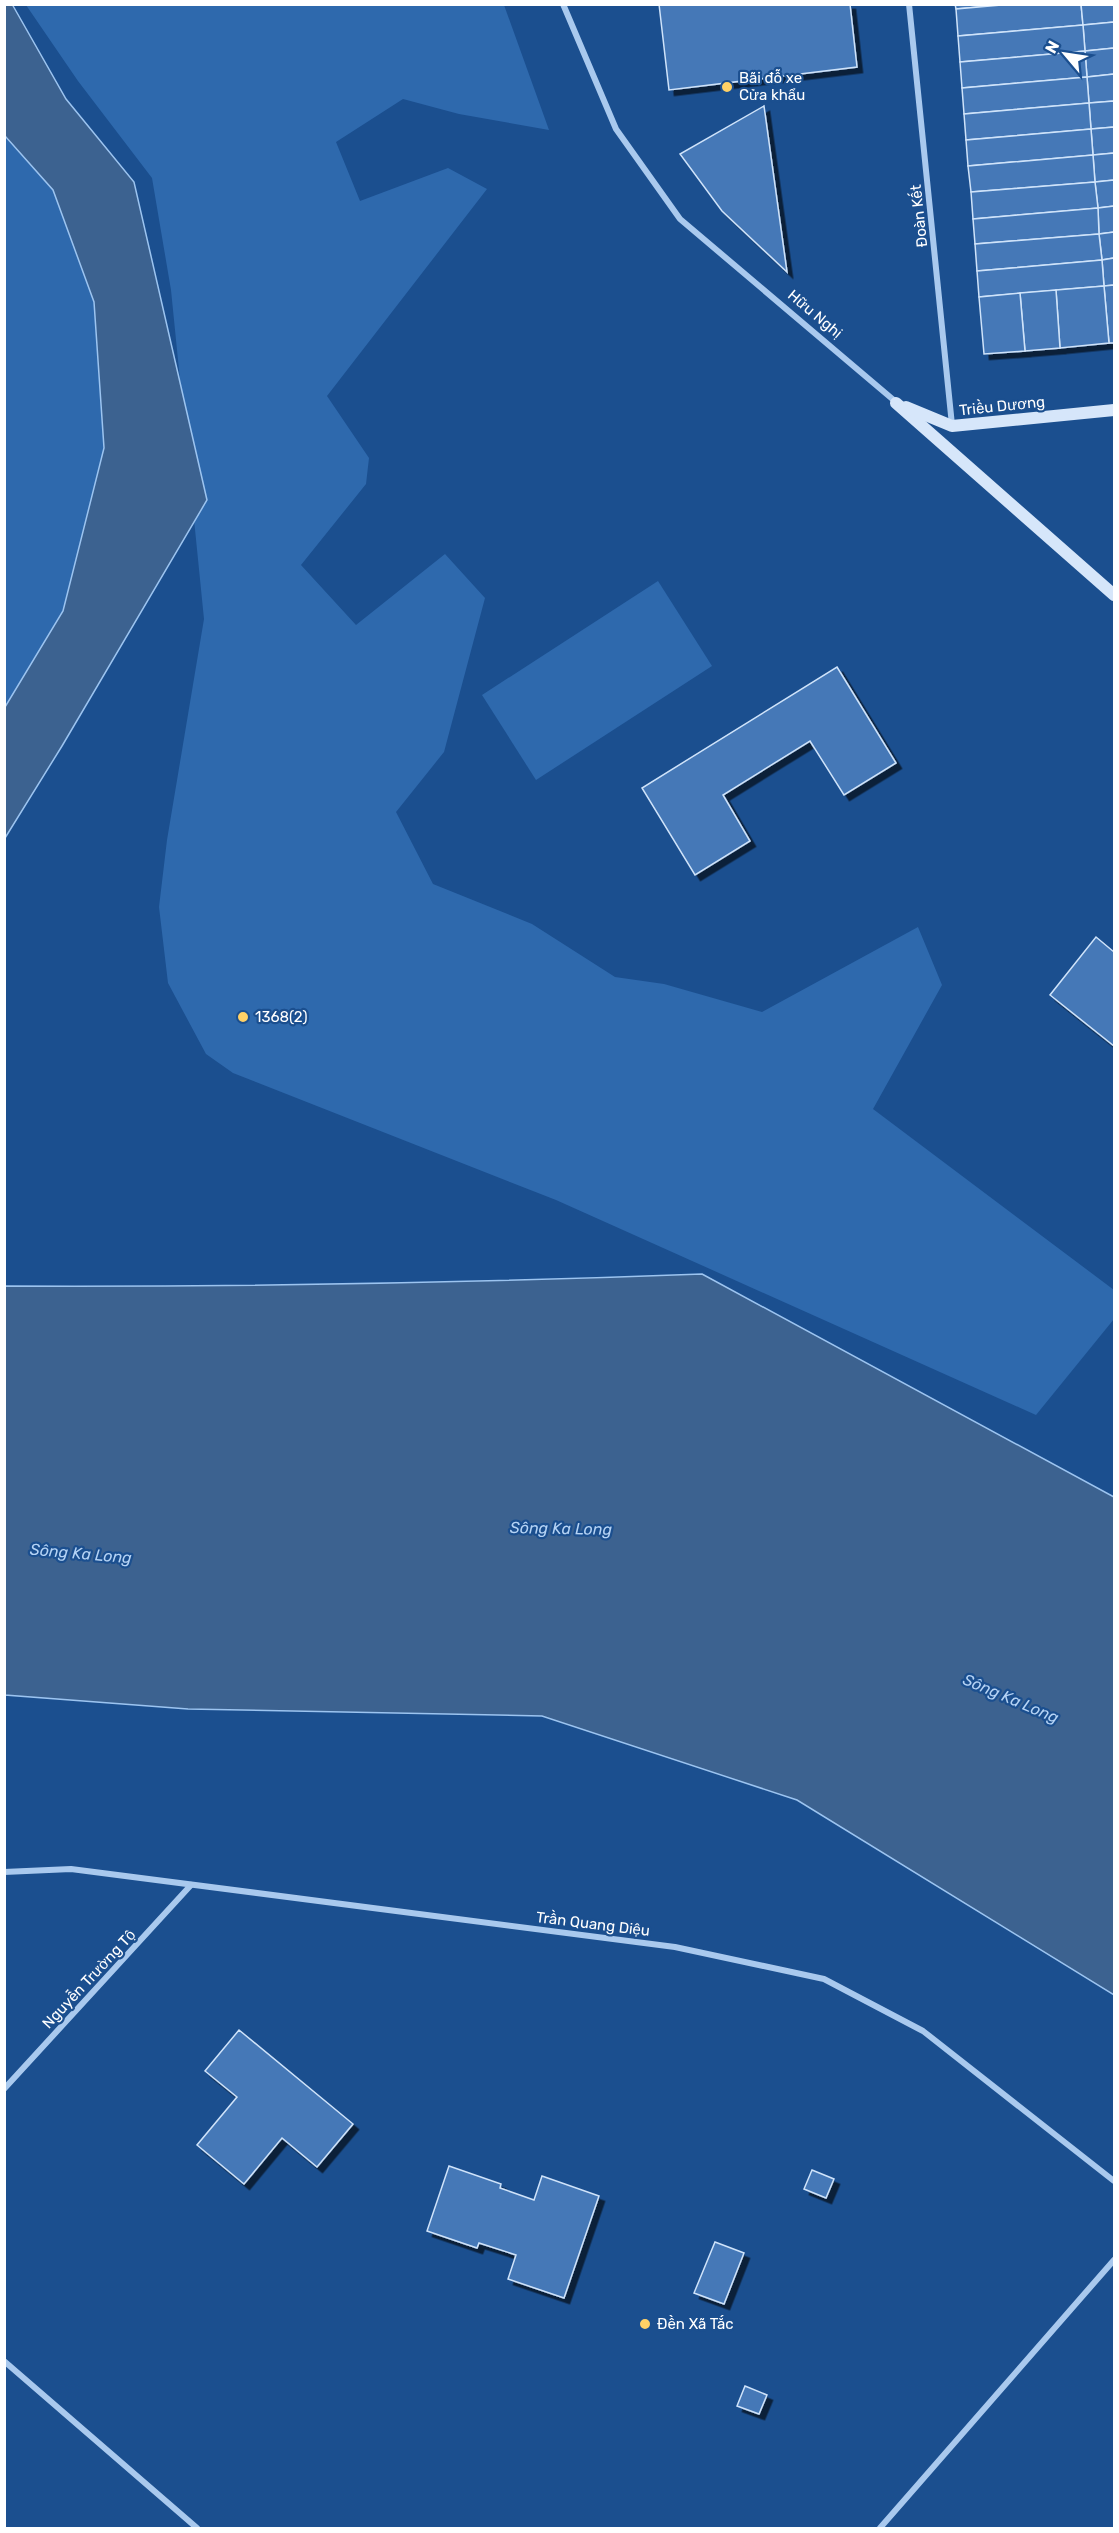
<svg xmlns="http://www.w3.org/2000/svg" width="1119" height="2533" font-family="Rubik,sans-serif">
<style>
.green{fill:#2e69ad}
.water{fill:#3c6290;stroke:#9cc4f0;stroke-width:1.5}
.building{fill:#4478b7;stroke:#cfe3fa;stroke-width:1.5;filter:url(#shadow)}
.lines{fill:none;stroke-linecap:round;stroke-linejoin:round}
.street{stroke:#a9c9ee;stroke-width:6}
.secondary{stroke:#d6e6fa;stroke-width:12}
.poi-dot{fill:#ffd166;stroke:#1b4f8f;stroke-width:2}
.labels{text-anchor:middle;stroke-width:4.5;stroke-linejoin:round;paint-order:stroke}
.poi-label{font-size:15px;fill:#fff;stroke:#1b4f8f;text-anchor:start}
.street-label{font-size:15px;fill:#fff;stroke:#1b4f8f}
.water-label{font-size:16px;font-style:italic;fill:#b5d3f5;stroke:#1b4f8f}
</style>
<defs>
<filter id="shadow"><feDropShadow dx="5.5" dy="5.5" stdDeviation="0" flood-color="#0009"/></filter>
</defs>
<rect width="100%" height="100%" fill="#1b4f8f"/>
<g class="green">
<path d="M26,5H504L549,130L459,114L403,99L336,142L360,201L448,168L487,189L327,396L369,458L366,484L301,565L356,625L445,554L485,598L444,752L396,812L433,884L532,924L615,977L664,984L762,1012L918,927L942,985L873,1109L1114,1290V1319L1036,1415L556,1200L233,1073L206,1054L168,983L159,907L167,840L204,619L171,290L152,178L78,81Z"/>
<path d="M4,136L53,190L94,302L104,448L63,611L5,707Z"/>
<path d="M658,581L712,666L536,780L482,695Z"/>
</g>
<g class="water">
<path d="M12,4L66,99L134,182L207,500L62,746L5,838V707L63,611L104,448L94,302L53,190L5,136V5Z"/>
<path d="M702,1274L1114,1497V1995L797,1800L542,1716L188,1709L5,1695V1286C237,1287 469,1283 702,1274Z"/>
</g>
<g class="building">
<path d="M659,4H850L857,67L669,90Z"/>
<path d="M955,4H1013L956,9Z"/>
<path d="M1013,4H1081L1083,25L958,36L956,9Z"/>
<path d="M1081,4H1114V22L1083,25Z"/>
<path d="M1114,22V48L1085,51L1083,25Z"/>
<path d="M1083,25L1085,51L960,62L958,36Z"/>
<path d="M1114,48V74L1087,77L1085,51Z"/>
<path d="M1085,51L1087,77L962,88L960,62Z"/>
<path d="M1114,74V101L1089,103L1087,77Z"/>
<path d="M1087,77L1089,103L964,114L962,88Z"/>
<path d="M1114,101V127L1091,129L1089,103Z"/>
<path d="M1089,103L1091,129L966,140L964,114Z"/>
<path d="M764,106L787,272L722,211L680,154Z"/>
<path d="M1114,127V153L1093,155L1091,129Z"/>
<path d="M1091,129L1093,155L968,166L966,140Z"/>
<path d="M1114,153V180L1095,182L1093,155Z"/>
<path d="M1093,155L1095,182L971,192L968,166Z"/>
<path d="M1114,180V206L1098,208L1095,182Z"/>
<path d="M1095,182L1098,208L973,219L971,192Z"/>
<path d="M1114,206V232L1099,234L1098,208Z"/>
<path d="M1098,208L1099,234L975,244L973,219Z"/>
<path d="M1114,232V258L1102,260L1099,234Z"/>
<path d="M1099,234L1102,260L977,271L975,244Z"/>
<path d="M1114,258V285L1104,286L1102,260Z"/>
<path d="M1102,260L1104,286L979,297L977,271Z"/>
<path d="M1114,285V343H1109L1104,286Z"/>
<path d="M1104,286L1109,343L1060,348L1056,290Z"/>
<path d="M1056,290L1060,348L1025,351L1020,293Z"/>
<path d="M1020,293L1025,351L984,354L979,297Z"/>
<path d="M837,667L896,763L844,795L810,741L723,795L750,841L695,875L642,788Z"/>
<path d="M1096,937L1114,952V1046L1050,995Z"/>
<path d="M239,2030L353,2124L317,2167L282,2138L244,2184L197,2145L237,2097L205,2071Z"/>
<path d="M449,2166L501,2184L500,2188L534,2200L542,2176L599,2196L564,2298L508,2279L516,2255L479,2243L477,2248L427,2231Z"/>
<path d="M812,2170L834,2179L826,2198L804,2189Z"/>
<path d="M715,2242L744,2253L724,2304L694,2293Z"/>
<path d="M745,2386L767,2395L759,2414L737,2406Z"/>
</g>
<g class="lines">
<g class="street">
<path d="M563,4L616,129L680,219L896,402"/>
<path d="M909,4L952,425"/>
<path d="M4,1872L71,1869L675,1947L824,1979L923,2031L1114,2181"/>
<path d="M4,2089L191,1885"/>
<path d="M4,2361L197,2528"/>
<path d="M880,2528L1114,2260"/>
</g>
<g class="secondary">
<path d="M896,403L1114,595"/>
<path d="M906,407L952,426L1114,410"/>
</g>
</g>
<g class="poi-dot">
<circle cx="727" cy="87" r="6"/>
<circle cx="243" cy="1017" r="6"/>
<circle cx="645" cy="2324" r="6"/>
</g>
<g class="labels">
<g class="poi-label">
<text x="739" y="83">Bãi đỗ xe<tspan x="739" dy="17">Cửa khẩu</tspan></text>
<text x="255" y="1022">1368(2)</text>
<text x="657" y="2329">Đền Xã Tắc</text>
</g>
<g class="street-label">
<text transform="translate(919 216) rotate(-96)" y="5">Đoàn Kết</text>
<text transform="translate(815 314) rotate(40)" y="5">Hữu Nghị</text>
<text transform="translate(1002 406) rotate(-6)" y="5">Triều Dương</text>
<text transform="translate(593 1924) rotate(7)" y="5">Trần Quang Diệu</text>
<text transform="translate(89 1979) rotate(-47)" y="5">Nguyễn Trường Tộ</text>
</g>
<g class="water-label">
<text transform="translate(561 1528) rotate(1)" y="6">Sông Ka Long</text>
<text transform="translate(81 1553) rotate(5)" y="6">Sông Ka Long</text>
<text transform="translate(1011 1698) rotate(23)" y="6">Sông Ka Long</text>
</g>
</g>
<rect width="1119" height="2533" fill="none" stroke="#ffffff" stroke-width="12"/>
<g transform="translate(1065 54) rotate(299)" stroke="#1b4f8f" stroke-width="4.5" paint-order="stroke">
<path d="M0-4.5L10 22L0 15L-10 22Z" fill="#ffffff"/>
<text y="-9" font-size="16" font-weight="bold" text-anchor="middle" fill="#ffffff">N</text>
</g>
</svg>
